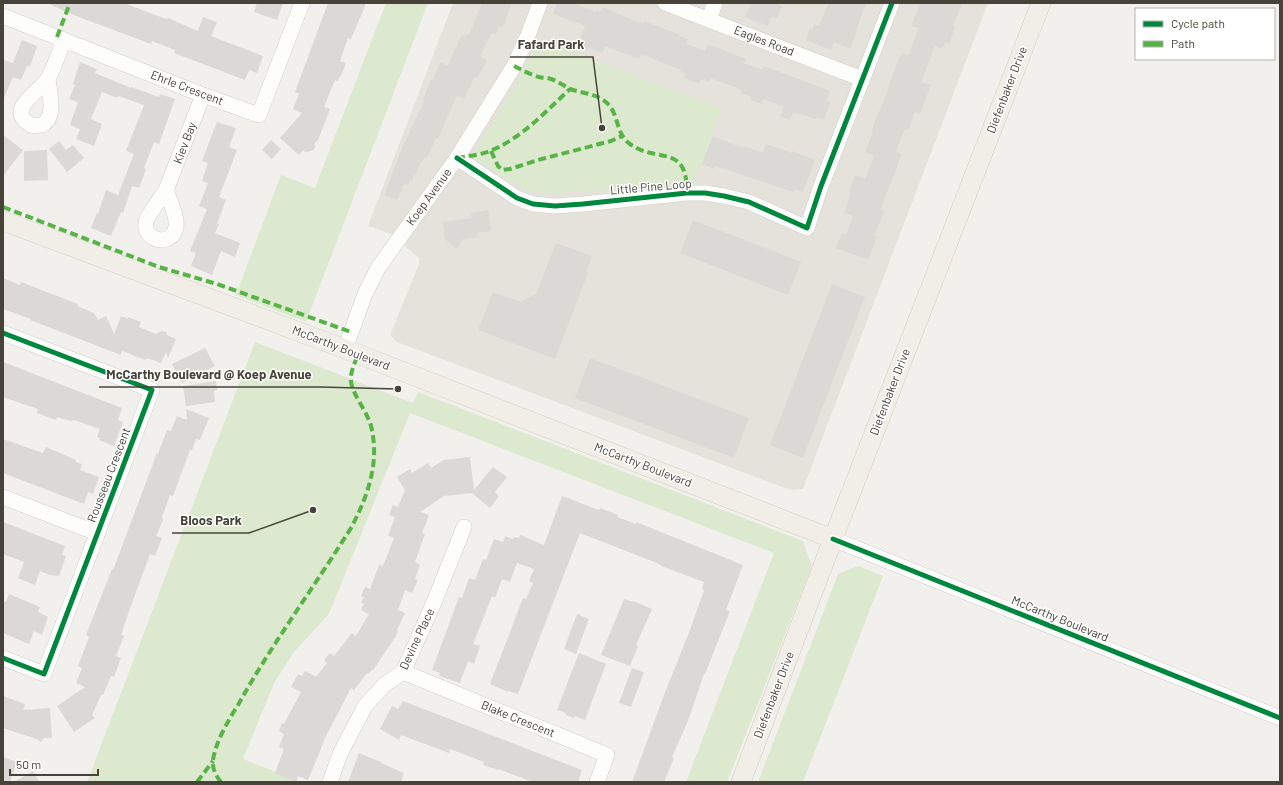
<svg xmlns="http://www.w3.org/2000/svg" width="1283" height="785" font-family="Barlow,sans-serif">
<style>
.residential{fill:#e5e2db}
.green{fill:#dde9cf}
.building{fill:#dbd9d5}
.lines{fill:none;stroke-linecap:round;stroke-linejoin:round}
.minor-casing{stroke:#cfceca;stroke-width:16}
.major-casing{stroke:#d2cdbc;stroke-width:20}
.minor{stroke:#fdfdfc;stroke-width:15}
.major{stroke:#f0eee6;stroke-width:19}
.quiet{stroke:#57b346;stroke-width:4;stroke-dasharray:8 4;stroke-linecap:butt}
.cycleway-casing{stroke:#fff;stroke-width:8}
.cycleway{stroke:#00873e;stroke-width:5}
.labels{text-anchor:middle;stroke-width:3;stroke-linejoin:round;paint-order:stroke}
.street-label{font-size:12px;fill:#474339;stroke:#fff}
.leader{fill:none;stroke:#474339;stroke-width:1.5}
.callout-dot{fill:#474339;stroke:#fff;stroke-width:1.5}
.callout-label{font-size:13px;text-anchor:middle;font-weight:bold;fill:#474339;stroke:#fff;stroke-width:3;stroke-linejoin:round;paint-order:stroke}
</style>
<rect width="100%" height="100%" fill="#f1f0ec"/>
<path class="residential" d="M453,3H988L803,489L793,490L782,487L397,342L390,335L419,264V258L391,234L368,226Z"/>
<g class="green">
<path d="M386,3H428L306,322L236,295L281,175L315,188Z"/>
<path d="M538,39L722,109L694,182L562,193C553,193 543,193 534,191C524,188 486,169 480,161C476,157 476,152 477,147C500,112 523,78 538,39Z"/>
<path d="M255,342L413,403L418,392L803,541L812,566L727,782H686L774,553L410,413L332,607L328,615L294,652L274,683L243,759L301,782H87Z"/>
<path d="M858,566L883,576L803,782H758L838,574Z"/>
</g>
<g class="building">
<path d="M47,3H124L158,16L167,19L168,18L198,31L203,17L217,22L211,36L263,56L257,73L249,70L245,80L174,53L175,50L152,41L151,44L71,14Z"/>
<path d="M257,3H283L277,20L254,12Z"/>
<path d="M328,3H365V6L351,39L348,38L340,61L346,63L341,76H340L338,81L335,80L324,107L330,109L318,140L315,143V148L312,151L305,152L303,150L299,155L280,138L302,113L293,109L299,94L295,92Z"/>
<path d="M482,3H512L503,27L499,26L496,34L492,33L480,56L487,60L481,72L477,78L475,76L464,99L457,95L438,139L436,138L427,158L425,157L422,162H421L415,176L414,175L412,181L410,180L408,185L404,184L397,200L384,195L402,148L425,100L423,99L431,80H432L441,62L447,66L462,35L465,37L466,34L469,35Z"/>
<path d="M557,3H572L596,12L597,10L601,12L603,7L637,22L644,23V21L679,34V36L688,39L686,44L705,51L708,44L746,59L744,63L763,70L764,66L830,91L827,100L831,102L824,120L817,117L816,119L793,112L790,120L780,116L784,107L763,99L762,104L751,100V97L741,93L742,90L710,78L709,82L701,79L699,84L685,78L686,74L680,71L681,70L641,54L639,59L605,46L602,53L589,48L588,51L577,46L585,26L553,14Z"/>
<path d="M751,3H774L782,6L777,18L772,16L768,26L745,17Z"/>
<path d="M829,3H866L856,30L857,31L850,49L834,42L831,50L806,40L810,28L813,29L814,24L819,26Z"/>
<path d="M921,3H962L953,26L955,27L949,44L945,42L942,49L935,46L921,82L931,85L920,114L915,112L908,130L905,129L896,151L902,154L880,210L884,212L874,236L877,237L868,260L836,248L842,233L846,235L853,216L844,212L851,193L849,192L855,175L865,179L874,156L865,152L873,132L872,131L874,124L889,88H888L899,58L902,53L908,56L916,35L918,28L911,26Z"/>
<path d="M22,40L37,46L30,67L27,66L21,80L13,77L3,100V60L13,63Z"/>
<path d="M80,62L97,69L95,73L131,88V87L159,97L160,94L175,99L159,144L154,142L144,168L146,169L139,188L132,186L123,213L121,212L111,236L91,228L97,213L98,214L106,190L118,195L134,154L126,151L144,105L118,96L117,98L102,92L91,119L102,124L94,146L76,139L80,129L70,125L78,102L69,99L75,85L73,84Z"/>
<path d="M217,122L236,128L229,147L237,150L219,197L226,200L217,224H219L215,233L240,243L235,257L221,251L212,275L191,266L196,253L190,251L207,209L199,206L208,183L202,181L208,163L202,161Z"/>
<path d="M3,135L23,150L3,176Z"/>
<path d="M713,136L743,148L744,146L763,153L766,144L792,153V151L815,160L803,192L795,189L793,192L716,166L714,169L702,164Z"/>
<path d="M271,140L281,149L272,159L262,150Z"/>
<path d="M59,141L66,150L73,145L84,158L67,172L49,149Z"/>
<path d="M47,150L48,180L24,181V151Z"/>
<path d="M488,210L491,231L477,233V237L463,239L457,249L445,239L443,222L472,218L471,213Z"/>
<path d="M693,220L801,262L788,295L680,253Z"/>
<path d="M556,243L592,256L586,272L588,273L555,359L478,330L493,292L521,302L536,294Z"/>
<path d="M3,278L20,285L21,282L78,304L77,306L94,313L98,320L106,316L114,334L121,316L128,319V317L141,322L139,327L156,334L162,331L166,332L167,335L176,339L168,358L166,352L161,363L147,358L146,360L122,351L121,355L30,320L31,319L3,309Z"/>
<path d="M832,284L865,297L803,458L770,445Z"/>
<path d="M205,348L215,366L182,383L172,364Z"/>
<path d="M590,358L749,418L734,458L575,398Z"/>
<path d="M3,362L122,408L118,420L123,422L114,446L99,440L100,438L97,437L100,429L74,420L71,421L57,417L56,420L37,413L38,409L3,397Z"/>
<path d="M216,381L217,390L214,391L215,402L186,406L183,386Z"/>
<path d="M186,409L209,418L200,440L196,439L192,450H190L173,496L170,495L162,517L163,520L156,536L162,538L155,556L150,554L128,614L121,635L124,636L116,656L121,658L114,677L111,676L103,695H101L92,715L95,718L74,732L57,706L85,687L76,683L82,668L78,666L89,637L86,635L112,569L113,570L157,453L158,454L167,430L171,431L177,416L187,420Z"/>
<path d="M3,439L43,453L46,447L76,460L75,462L82,464L80,470L99,477L93,494L88,492L84,504L3,473Z"/>
<path d="M470,457L474,490L493,467L507,477L495,492L499,496L490,508L472,493L444,496L420,512L429,515L422,533L425,534L415,562L420,565L415,579L418,580L412,593L405,590L398,610L405,613L397,630L398,631L396,636L373,670H372L368,674L367,673L354,690L351,688L326,736L308,780L298,776L297,781H294L275,773L284,749L279,747L284,734L279,731L282,723L284,724L301,692L291,687L298,674L302,676L305,671L316,677L327,663L324,660L330,653L334,656L352,633L356,636L369,614L361,610L364,604L361,603L364,597L361,596L365,587L370,589L379,565L383,566L394,538L388,536L395,517L389,515L393,505L398,507L405,490L397,477L410,469L412,473L428,463L431,468L444,460Z"/>
<path d="M562,496L599,510L600,508L618,515L617,517L636,524V522L743,565L726,610L730,611L705,674H704L688,721L672,757L674,758L664,782H632L664,695L690,630L704,590L702,589L704,582L661,566V565L657,563L580,533L518,694L508,691V692L490,684L523,598L526,599L533,583L529,581L534,569L517,563L510,582L502,579L495,598L492,596L473,644L480,646L474,664L468,661L460,683L439,676L440,673L432,670L459,597L462,598L469,578L475,580L483,559L486,560L494,539L503,542L505,536L513,539L514,537L516,538V537L519,538L520,535L544,545Z"/>
<path d="M3,522L65,546L62,555L66,556L65,559L59,576L50,575L40,571L35,585L18,578L24,562L3,554Z"/>
<path d="M9,594L40,607L38,612L48,617L42,635L34,631L29,644L3,633V601L6,602Z"/>
<path d="M624,599L633,602V601L652,609L636,645L638,646L630,666L601,655Z"/>
<path d="M577,614L589,619L576,654L564,649Z"/>
<path d="M579,653L606,664L585,720L575,716L574,718L566,715V713L557,710Z"/>
<path d="M632,668L644,672L631,707L619,703Z"/>
<path d="M3,696L25,704L23,710L50,708L52,738H44L41,742L37,739L3,728Z"/>
<path d="M403,701L582,770L578,782H533L498,769V770L483,765L484,762L450,749L449,753L401,735L399,740L380,729L392,706L398,709Z"/>
<path d="M359,753L381,762V763L404,773L401,782H348Z"/>
<path d="M3,757L17,762L10,782H3Z"/>
<path d="M33,771L39,782H14Z"/>
</g>
<g class="lines">
<defs>
<g id="minor">
<path d="M665,3L862,79"/>
<path d="M3,16L203,95L259,115L302,3"/>
<path d="M709,19L715,3"/>
<path d="M48,79C50,95 59,130 31,125C3,109 42,91 49,77C55,65 59,52 64,40"/>
<path d="M457,158L517,198L533,204L555,206L583,204L687,193H705L724,196L749,202L807,228L821,186L892,3"/>
<path d="M166,190C169,200 178,217 176,227C173,248 139,242 147,218L166,190L203,95"/>
<path d="M3,333L152,390L44,674L3,658"/>
<path d="M345,349L365,294L378,268L457,158L514,66L527,38L540,3"/>
<path d="M3,497L97,533"/>
<path d="M833,539L1280,718"/>
<path d="M403,672L607,755L597,782"/>
<path d="M330,782L340,754L365,706L384,685L403,672L435,600L464,527"/>
</g>
<g id="major">
<path d="M3,221L345,349L833,539"/>
<path d="M741,782L833,539L1041,3"/>
</g>
</defs>
<use href="#minor" class="minor-casing"/>
<use href="#major" class="major-casing"/>
<use href="#minor" class="minor"/>
<use href="#major" class="major"/>
<g class="quiet">
<path d="M57,37L70,3"/>
<path d="M514,66C522,70 531,75 539,77C543,78 547,78 551,79C558,81 564,86 570,89C584,94 598,93 609,105C619,117 616,134 630,144C657,164 687,142 687,193"/>
<path d="M491,151L498,166L502,170L510,169L538,160L611,141L622,136"/>
<path d="M457,158C468,156 480,155 490,151C522,138 545,112 570,89"/>
<path d="M3,207L159,267L217,284L351,332"/>
<path d="M197,782L213,761"/>
<path d="M221,782C216,776 212,769 213,760C216,741 228,721 238,705C272,644 314,587 351,528C368,496 380,462 371,426C367,411 352,394 351,381C350,372 355,363 358,354"/>
</g>
<defs>
<g id="cycleway">
<path d="M457,158L517,198L533,204L555,206L583,204L687,193H705L724,196L749,202L807,228L821,186L892,3"/>
<path d="M3,333L152,390L44,674L3,658"/>
<path d="M833,539L1280,718"/>
</g>
</defs>
<use href="#cycleway" class="cycleway-casing"/>
<use href="#cycleway" class="cycleway"/>
</g>
<g class="labels">
<g class="street-label">
<text transform="translate(764 41) rotate(21)" y="4">Eagles Road</text>
<text transform="translate(187 88) rotate(21)" y="4">Ehrle Crescent</text>
<text transform="translate(1007 90) rotate(-69)" y="4">Diefenbaker Drive</text>
<text transform="translate(185 143) rotate(-69)" y="4">Kiev Bay</text>
<text transform="translate(651 187) rotate(-5)" y="4">Little Pine Loop</text>
<text transform="translate(429 197) rotate(-54)" y="4">Koep Avenue</text>
<text transform="translate(341 348) rotate(21)" y="4">McCarthy Boulevard</text>
<text transform="translate(890 392) rotate(-69)" y="4">Diefenbaker Drive</text>
<text transform="translate(643 465) rotate(21)" y="4">McCarthy Boulevard</text>
<text transform="translate(109 475) rotate(-69)" y="4">Rousseau Crescent</text>
<text transform="translate(1060 619) rotate(22)" y="4">McCarthy Boulevard</text>
<text transform="translate(417 639) rotate(-65)" y="4">Devine Place</text>
<text transform="translate(774 695) rotate(-69)" y="4">Diefenbaker Drive</text>
<text transform="translate(518 719) rotate(22)" y="4">Blake Crescent</text>
</g>
</g>
<path class="leader" d="M602 128L593 57H510M398 389L320 387H99M313 510L249 533H172"/>
<g class="callout-dot">
<circle cx="602" cy="128" r="4"/>
<circle cx="398" cy="389" r="4"/>
<circle cx="313" cy="510" r="4"/>
</g>
<g class="callout-label">
<text x="551" y="49">Fafard Park</text>
<text x="209" y="379">McCarthy Boulevard @ Koep Avenue</text>
<text x="211" y="525">Bloos Park</text>
</g>
<rect width="1283" height="785" fill="none" stroke="#474339" stroke-width="8"/>
<rect x="1135" y="8" width="140" height="52" fill="#ffffff" stroke="#b5b4b0"/>
<rect x="1143" y="21" width="20" height="6" fill="#00873e" stroke="#b5b4b0"/>
<text x="1171" y="28" font-size="12" fill="#474339">Cycle path</text>
<rect x="1143" y="41" width="20" height="6" fill="#57b346" stroke="#b5b4b0"/>
<text x="1171" y="48" font-size="12" fill="#474339">Path</text>
<path d="M10 769v6h88v-6" fill="none" stroke="#474339" stroke-width="2"/>
<text x="16" y="769" font-size="12" fill="#474339" stroke="#ffffff" stroke-width="3" paint-order="stroke">50 m</text>
</svg>
